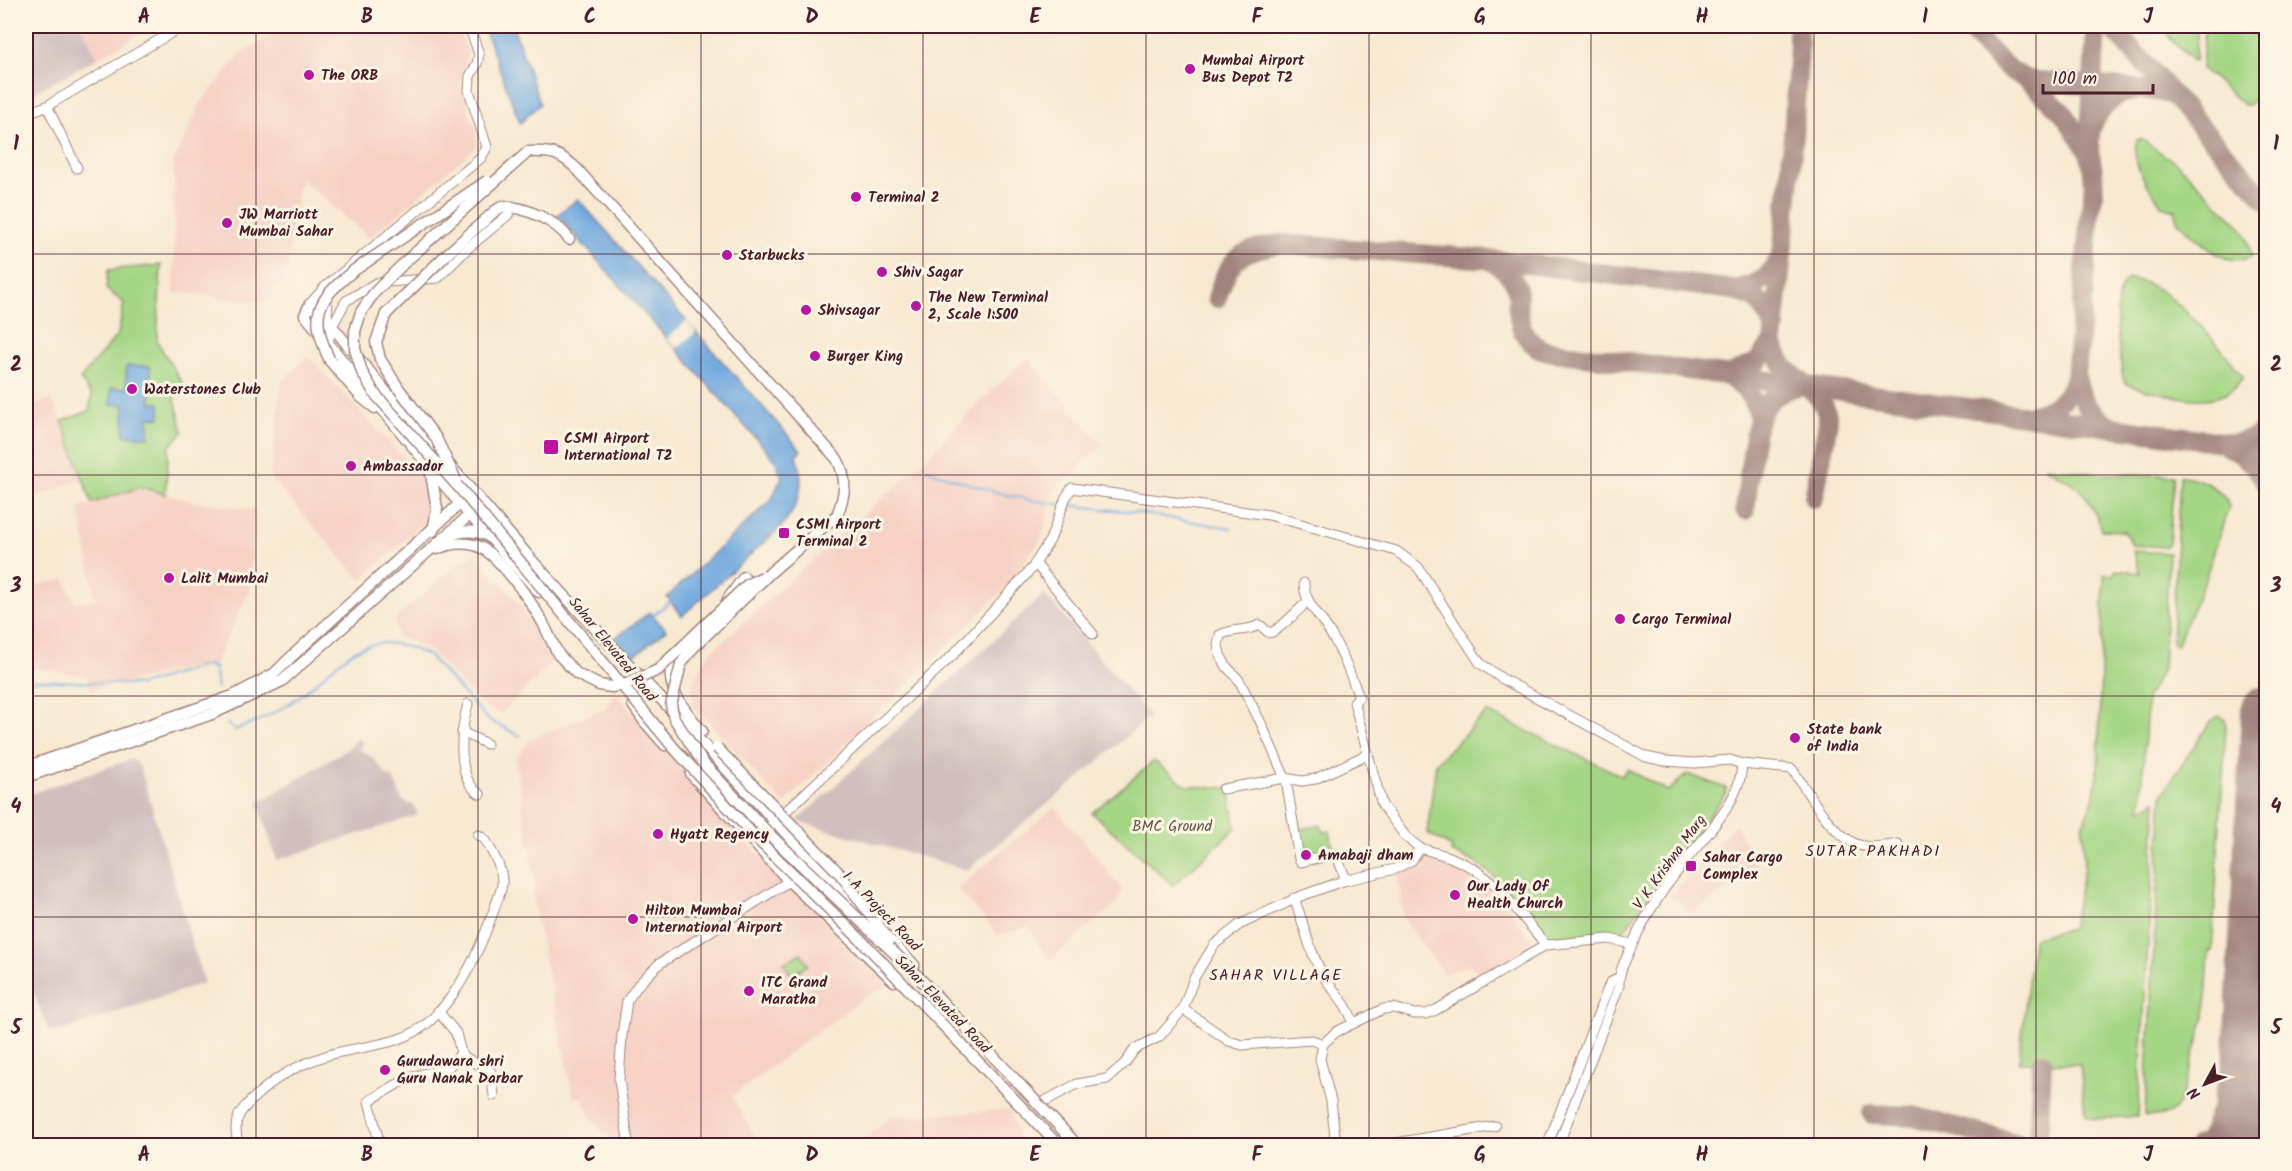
<svg xmlns="http://www.w3.org/2000/svg" width="2292" height="1171" font-family="Kalam,sans-serif">
<style>
.built{fill:#f6d2c5}
.industrial{fill:#d1bfbf}
.green{fill:#a5d685;stroke:#787a58;stroke-width:1.5}
.water{fill:#6fa9df;stroke:#5c6485;stroke-width:1.5}
.pier{fill:#f8e9d2}
.lines{fill:none;stroke-linecap:round;stroke-linejoin:round}
.stream{stroke:#6fa9df;stroke-width:2}
.taxiway{stroke:#a1847e;stroke-width:20}
.runway{stroke:#a1847e;stroke-width:50}
.minor-casing{stroke:#a1847e;stroke-width:11}
.major-casing{stroke:#a1847e;stroke-width:13}
.minor{stroke:#fff;stroke-width:9}
.major{stroke:#fff;stroke-width:10}
.major-bridge-casing{stroke:#a1847e;stroke-width:13;stroke-linecap:butt}
.major-bridge{stroke:#fff;stroke-width:10}
.grid{fill:none;stroke:#4a1f2b;stroke-width:1.5;stroke-opacity:0.55}
.poi-dot{fill:#b5179e;stroke:#fcf5e5;stroke-width:2}
.labels{text-anchor:middle;stroke-width:6;stroke-linejoin:round;paint-order:stroke}
.poi-label{font-size:15px;font-weight:bold;fill:#4a1f2b;stroke:#fcf5e5;text-anchor:start}
.street-label{font-size:15px;fill:#4a1f2b;stroke:#fcf5e5}
.park-label{font-size:15px;fill:#655646;stroke:#fcf5e5}
.neighbourhood-label{font-size:16px;letter-spacing:1.5px;fill:#4a1f2b;stroke:#fcf5e5}
.neatline{fill:none;stroke:#4a1f2b;stroke-width:2}
.grid-label{font-size:20px;text-anchor:middle;font-weight:bold;fill:#4a1f2b}
</style>
<rect width="100%" height="100%" fill="#fcf5e5"/>
<filter id="ink" filterUnits="userSpaceOnUse"><feTurbulence type="fractalNoise" baseFrequency=".0167" numOctaves="2"/><feDisplacementMap in="SourceGraphic" scale="12" xChannelSelector="R" yChannelSelector="G"/><feConvolveMatrix kernelMatrix="1 2 1 2 8 2 1 2 1" color-interpolation-filters="sRGB"/></filter>
<filter id="wash" filterUnits="userSpaceOnUse"><feTurbulence type="fractalNoise" baseFrequency=".008" numOctaves="4" result="noise"/><feDisplacementMap in="SourceGraphic" scale="24" xChannelSelector="R" yChannelSelector="G"/><feGaussianBlur stdDeviation="1.35" result="paint"/><feColorMatrix in="noise" values="0 0 0 0 0 0 0 0 0 0 0 0 0 0 0 0 0 1.4 0 .05"/><feComposite in="paint" operator="in"/></filter>
<g filter="url(#wash)">
<rect width="100%" height="100%" fill="#f8e9d2"/>
<g class="built">
<path d="M81,26H154L98,58Z"/>
<path d="M287,26H457L468,52L460,84L476,131L477,142L475,148L370,238L300,178L286,275L266,303L174,292V161L200,104L242,52Z"/>
<path d="M308,356L422,477L428,520L361,580L270,477L282,382Z"/>
<path d="M1028,358L1103,445L1054,491L1041,540L1001,593L784,804L692,704L694,679L708,655L784,585L923,462L979,402Z"/>
<path d="M51,399L62,421L82,479L26,501V408Z"/>
<path d="M141,487L195,502L255,509L249,592L215,663L91,690L87,676L29,668L26,672V588L65,579L75,603L96,600L79,507Z"/>
<path d="M476,555L521,606L552,662L502,713L486,709L434,654L424,647L398,636L394,621L455,565Z"/>
<path d="M616,694L748,843L889,986L866,996L732,1096L760,1145H615L591,1118L582,1098L573,1097L533,901L535,882L515,760L530,739L605,708Z"/>
<path d="M1055,807L1122,888L1117,903L1049,961L1028,927L998,935L957,888Z"/>
<path d="M1735,824L1759,868L1691,914L1670,896Z"/>
<path d="M1427,857L1459,867L1483,883L1510,909L1535,946L1480,975L1469,964L1444,974L1404,920L1397,873Z"/>
<path d="M1010,1110L1021,1145H855L892,1117Z"/>
</g>
<g class="industrial">
<path d="M26,26H81L98,58L26,97Z"/>
<path d="M1044,594L1150,716L1079,778L967,870L797,821Z"/>
<path d="M358,738L363,743L359,749L372,757L387,775L393,778L402,800L414,806L418,815L277,860L258,803L349,748Z"/>
<path d="M132,759L140,767L204,983L58,1032L48,1029L26,974V795Z"/>
</g>
<g class="green">
<path d="M2161,26H2198L2195,61H2193L2172,41Z"/>
<path d="M2205,26H2246L2258,40L2263,55L2255,99L2249,105H2244L2202,69Z"/>
<path d="M2141,139L2179,165L2241,227L2246,236L2252,256C2225,271 2198,239 2179,223L2177,220L2176,211L2162,206C2149,186 2129,165 2137,140Z"/>
<path d="M161,265L157,341L182,383L174,395L183,432L169,447L165,494L141,487L92,503L62,421L89,411L92,396L80,379L118,334L124,303L106,289L108,270Z"/>
<path d="M2129,279C2167,280 2221,347 2243,377C2224,408 2186,400 2157,392C2146,390 2134,388 2125,383L2122,373C2120,351 2108,291 2129,279Z"/>
<path d="M2044,467L2099,474L2174,475L2169,544L2166,547L2132,545L2124,531L2101,530C2089,490 2078,486 2044,467Z"/>
<path d="M2180,476C2198,477 2223,487 2229,506L2204,582L2177,645L2172,644Z"/>
<path d="M2133,551L2169,553L2163,669L2147,697L2141,810L2156,800L2138,1116L2094,1119L2087,1116L2085,1112L2080,1064L2019,1062L2033,939L2042,935L2072,929L2084,867L2083,824L2093,800L2098,770L2104,574L2114,575L2115,570L2140,573Z"/>
<path d="M1487,712L1622,776L1627,769L1668,791L1687,774L1726,788V793L1622,933L1552,938L1543,936L1500,881L1476,863L1451,852L1452,847L1427,833L1436,763Z"/>
<path d="M2219,716L2225,720L2226,725L2212,951H2209L2205,1017L2181,1099C2171,1118 2166,1115 2145,1116L2162,795L2210,722Z"/>
<path d="M1154,761L1187,786L1229,788L1236,828L1173,885L1092,813Z"/>
<path d="M1320,825L1324,832L1330,831L1334,852L1313,861L1310,848L1302,849L1298,830Z"/>
<path d="M801,953L808,965L791,975L784,963Z"/>
</g>
<g class="water">
<path d="M483,26H513L540,104L520,123Z"/>
<path d="M578,199L801,450L796,455C806,482 800,506 781,527L682,616L667,597L771,500L782,477L775,460L557,215Z"/>
<path d="M126,366H150L151,403H160V418L149,417V437L124,435V405L111,404V388H126Z"/>
<path d="M650,612L666,630L630,659L614,639Z"/>
</g>
<path class="pier" d="M687,321L696,332L676,349L667,338Z"/>
<g class="lines">
<g class="stream">
<path d="M926,469C969,484 1013,500 1059,504"/>
<path d="M1067,505L1132,512L1231,528"/>
<path d="M651,617L672,600"/>
<path d="M612,668L614,661"/>
<path d="M26,682L37,680L141,685L208,665L214,668L217,688"/>
<path d="M227,724L235,730C255,723 275,714 293,701C342,666 360,620 429,656L487,719L520,736"/>
</g>
<g class="taxiway">
<path d="M1967,26C1986,47 2002,68 2028,80L2135,89"/>
<path d="M2096,26L2089,152C2095,174 2095,190 2090,212L2076,376C2080,400 2089,414 2111,426"/>
<path d="M2111,26L2266,200"/>
<path d="M2028,80L2062,112L2089,152"/>
<path d="M2091,128C2109,90 2133,83 2173,95"/>
<path d="M1488,259C1501,266 1513,275 1517,289C1519,295 1517,302 1518,308C1519,329 1527,345 1547,351L2266,448"/>
<path d="M1734,290L1756,298L1775,327"/>
<path d="M1217,298C1229,257 1239,251 1281,244L1488,259L1734,290C1761,284 1769,279 1782,254"/>
<path d="M1773,342C1776,351 1779,361 1786,368C1804,388 1825,392 1828,422L1814,498"/>
<path d="M1728,375L1756,363L1773,342L1791,167L1799,46L1797,26"/>
<path d="M1729,377C1746,388 1755,398 1759,417"/>
<path d="M2032,415C2056,411 2068,397 2076,376"/>
<path d="M2237,443L2255,437L2266,429"/>
<path d="M2227,446C2245,455 2256,466 2266,482"/>
<path d="M1745,510C1749,485 1752,423 1766,405C1774,395 1785,390 1797,386"/>
<path d="M2252,970L2262,995L2266,998"/>
<path d="M2246,1081L2257,1102L2266,1110"/>
<path d="M2223,1101L2244,1017L2252,970"/>
<path d="M1872,1114L1913,1116L2027,1146"/>
<path d="M2218,1140L2234,1128L2245,1109"/>
<path d="M2199,1145L2243,1136"/>
<path d="M2038,1146L2042,1062"/>
<path d="M2206,1146C2219,1116 2241,1049 2266,1032"/>
<path d="M2255,1146L2266,1136"/>
</g>
<path class="runway" d="M2243,1146L2266,711"/>
</g>
</g>
<g filter="url(#ink)">
<g class="lines">
<defs>
<g id="minor">
<path d="M47,106L77,168"/>
<path d="M26,113L47,106L183,26"/>
<path d="M310,304L325,287L481,158L487,147L469,91L470,76L477,64L479,54L469,26"/>
<path d="M327,322L328,293"/>
<path d="M328,343L332,326L346,301L376,283L438,278L467,249L508,215L511,207"/>
<path d="M1035,563L1093,634"/>
<path d="M1304,583C1304,604 1323,618 1332,636C1344,656 1351,676 1359,697L1354,702L1368,754"/>
<path d="M468,704C461,728 455,779 480,794"/>
<path d="M462,732L487,744"/>
<path d="M1285,778L1261,723L1239,680L1227,667L1220,655L1218,645L1220,635C1234,628 1246,632 1260,625L1269,633C1278,632 1299,609 1308,601"/>
<path d="M1286,779L1299,859L1301,862L1333,854L1337,856L1346,880"/>
<path d="M1223,789L1285,778L1302,781L1315,779L1368,754L1382,805L1406,837L1420,848L1450,857L1473,868L1498,887L1546,945"/>
<path d="M753,842L953,655L1033,567L1050,540L1066,497L1072,488L1269,515L1396,551L1418,567L1480,663L1501,678L1646,757L1665,761L1695,763L1730,760L1742,764L1792,769C1809,793 1826,827 1852,842C1865,850 1884,846 1898,844"/>
<path d="M1294,898C1304,923 1309,952 1323,975C1333,992 1348,1003 1353,1023"/>
<path d="M1183,1009L1229,1041L1242,1045L1312,1040L1323,1044"/>
<path d="M461,1053C470,1063 480,1064 491,1072L494,1096"/>
<path d="M1043,1102L1077,1084L1107,1079L1125,1063L1135,1049L1159,1037L1183,1009L1194,978L1214,945L1239,925L1301,896L1343,881L1395,869L1412,860L1420,848"/>
<path d="M239,1146C231,1119 239,1112 257,1095C278,1075 304,1062 332,1054C365,1045 403,1046 430,1021C462,991 481,947 495,907C497,899 503,889 502,881C502,870 497,861 492,852C488,844 486,838 478,835"/>
<path d="M380,1146L369,1101C384,1092 400,1081 416,1076C441,1067 441,1079 461,1053L456,1033L438,1011"/>
<path d="M629,1146L619,1080L622,1035L627,1001L638,985L659,964L789,881"/>
<path d="M1336,1146L1331,1101L1320,1059L1323,1044L1336,1032L1383,1009L1394,1008L1414,1014H1426L1436,1010L1546,945L1609,939L1632,944"/>
<path d="M1378,1146L1495,1126"/>
<path d="M1547,1146L1610,983L1618,978"/>
<path d="M1558,1146L1619,986C1618,974 1624,963 1629,952C1641,923 1660,893 1679,869C1702,838 1741,803 1742,764"/>
</g>
<g id="major">
<path d="M528,152C552,151 560,153 577,169L837,459C848,479 845,495 837,515"/>
<path d="M445,256L495,211L503,206C525,207 557,221 569,239"/>
<path d="M330,361L361,397L375,408"/>
<path d="M430,469L437,508L433,531"/>
<path d="M451,535C464,530 475,530 488,536"/>
<path d="M437,549C448,544 461,542 474,545C496,549 531,602 542,621"/>
<path d="M539,592L460,504L305,315L310,304L332,326L382,387L536,565L813,862L870,920"/>
<path d="M728,599L744,577"/>
<path d="M676,653C660,682 683,709 702,731"/>
<path d="M633,705L644,721L665,745"/>
<path d="M26,767L233,696L274,674L291,657L464,500"/>
<path d="M691,774L789,881L894,981"/>
<path d="M26,777L212,714L282,681L474,511"/>
<path d="M883,933L914,965"/>
</g>
</defs>
<use href="#minor" class="minor-casing"/>
<use href="#major" class="major-casing"/>
<use href="#minor" class="minor"/>
<use href="#major" class="major"/>
<defs>
<g id="major-bridge">
<path d="M528,152L405,262L374,293L361,312L355,331V349L362,372L375,394L462,491L673,747L756,838L865,944L1059,1146"/>
<path d="M445,256L386,314L376,342L380,359L399,389L436,438L456,480"/>
<path d="M330,361C309,314 316,302 353,271L487,181"/>
<path d="M837,515L771,572L692,649L681,664L671,705L674,718L703,763L770,835L907,965L1078,1146"/>
<path d="M542,621L558,654L577,674L599,685L611,687L624,685L658,670L748,584L763,577"/>
<path d="M717,748L841,875L889,940"/>
</g>
</defs>
<use href="#major-bridge" class="major-bridge-casing"/>
<use href="#major-bridge" class="major-bridge"/>
</g>
</g>
<path class="grid" d="M256,26V1146M478,26V1146M701,26V1146M923,26V1146M1146,26V1146M1369,26V1146M1591,26V1146M1814,26V1146M2036,26V1146M26,254H2266M26,475H2266M26,696H2266M26,917H2266"/>
<g class="poi-dot">
<circle cx="1190" cy="69" r="6"/>
<circle cx="309" cy="75" r="6"/>
<circle cx="856" cy="197" r="6"/>
<circle cx="227" cy="223" r="6"/>
<circle cx="727" cy="255" r="6"/>
<circle cx="882" cy="272" r="6"/>
<circle cx="916" cy="306" r="6"/>
<circle cx="806" cy="310" r="6"/>
<circle cx="815" cy="356" r="6"/>
<circle cx="132" cy="389" r="6"/>
<rect x="543" y="439" width="16" height="16" rx="3"/>
<circle cx="351" cy="466" r="6"/>
<rect x="778" y="527" width="12" height="12" rx="3"/>
<circle cx="169" cy="578" r="6"/>
<circle cx="1620" cy="619" r="6"/>
<circle cx="1795" cy="738" r="6"/>
<circle cx="658" cy="834" r="6"/>
<circle cx="1306" cy="855" r="6"/>
<rect x="1685" y="860" width="12" height="12" rx="3"/>
<circle cx="1455" cy="895" r="6"/>
<circle cx="633" cy="919" r="6"/>
<circle cx="749" cy="991" r="6"/>
<circle cx="385" cy="1070" r="6"/>
</g>
<g class="labels">
<g class="poi-label">
<text x="1202" y="65">Mumbai Airport<tspan x="1202" dy="17">Bus Depot T2</tspan></text>
<text x="321" y="80">The ORB</text>
<text x="868" y="202">Terminal 2</text>
<text x="239" y="219">JW Marriott<tspan x="239" dy="17">Mumbai Sahar</tspan></text>
<text x="739" y="260">Starbucks</text>
<text x="894" y="277">Shiv Sagar</text>
<text x="928" y="302">The New Terminal<tspan x="928" dy="17">2, Scale 1:500</tspan></text>
<text x="818" y="315">Shivsagar</text>
<text x="827" y="361">Burger King</text>
<text x="144" y="394">Waterstones Club</text>
<text x="564" y="443">CSMI Airport<tspan x="564" dy="17">International T2</tspan></text>
<text x="363" y="471">Ambassador</text>
<text x="796" y="529">CSMI Airport<tspan x="796" dy="17">Terminal 2</tspan></text>
<text x="181" y="583">Lalit Mumbai</text>
<text x="1632" y="624">Cargo Terminal</text>
<text x="1807" y="734">State bank<tspan x="1807" dy="17">of India</tspan></text>
<text x="670" y="839">Hyatt Regency</text>
<text x="1318" y="860">Amabaji dham</text>
<text x="1703" y="862">Sahar Cargo<tspan x="1703" dy="17">Complex</tspan></text>
<text x="1467" y="891">Our Lady Of<tspan x="1467" dy="17">Health Church</tspan></text>
<text x="645" y="915">Hilton Mumbai<tspan x="645" dy="17">International Airport</tspan></text>
<text x="761" y="987">ITC Grand<tspan x="761" dy="17">Maratha</tspan></text>
<text x="397" y="1066">Gurudawara shri<tspan x="397" dy="17">Guru Nanak Darbar</tspan></text>
</g>
<g class="street-label">
<text transform="translate(613 649) rotate(51)" y="5">Sahar Elevated Road</text>
<text transform="translate(1669 862) rotate(-54)" y="5">V K Krishna Marg</text>
<text transform="translate(882 911) rotate(46)" y="5">I A Project Road</text>
<text transform="translate(943 1004) rotate(46)" y="5">Sahar Elevated Road</text>
</g>
<g class="park-label">
<text x="1172" y="831">BMC Ground</text>
</g>
<g class="neighbourhood-label">
<text x="1873" y="856">SUTAR PAKHADI</text>
<text x="1276" y="980">SAHAR VILLAGE</text>
</g>
</g>
<rect width="2292" height="1171" fill="none" stroke="#fcf5e5" stroke-width="66"/>
<g transform="translate(2205 1084) rotate(229)" stroke="#fcf5e5" stroke-width="4.5" paint-order="stroke">
<path d="M0-4.5L10 22L0 15L-10 22Z" fill="#4a1f2b"/>
<text y="-9" font-size="16" font-weight="bold" text-anchor="middle" fill="#4a1f2b">N</text>
</g>
<path d="M2043 84v9h110v-9" fill="none" stroke="#4a1f2b" stroke-width="3"/>
<text x="2052" y="84" font-size="18" fill="#4a1f2b" stroke="#fcf5e5" stroke-width="4.5" paint-order="stroke">100 m</text>
<rect x="33" y="33" width="2226" height="1105" class="neatline"/>
<g class="grid-label">
<text x="144" y="23">A</text>
<text x="367" y="23">B</text>
<text x="590" y="23">C</text>
<text x="812" y="23">D</text>
<text x="1035" y="23">E</text>
<text x="1257" y="23">F</text>
<text x="1480" y="23">G</text>
<text x="1702" y="23">H</text>
<text x="1925" y="23">I</text>
<text x="2148" y="23">J</text>
<text x="16" y="150">1</text>
<text x="2276" y="150">1</text>
<text x="16" y="371">2</text>
<text x="2276" y="371">2</text>
<text x="16" y="592">3</text>
<text x="2276" y="592">3</text>
<text x="16" y="813">4</text>
<text x="2276" y="813">4</text>
<text x="16" y="1034">5</text>
<text x="2276" y="1034">5</text>
<text x="144" y="1161">A</text>
<text x="367" y="1161">B</text>
<text x="590" y="1161">C</text>
<text x="812" y="1161">D</text>
<text x="1035" y="1161">E</text>
<text x="1257" y="1161">F</text>
<text x="1480" y="1161">G</text>
<text x="1702" y="1161">H</text>
<text x="1925" y="1161">I</text>
<text x="2148" y="1161">J</text>
</g>
</svg>
